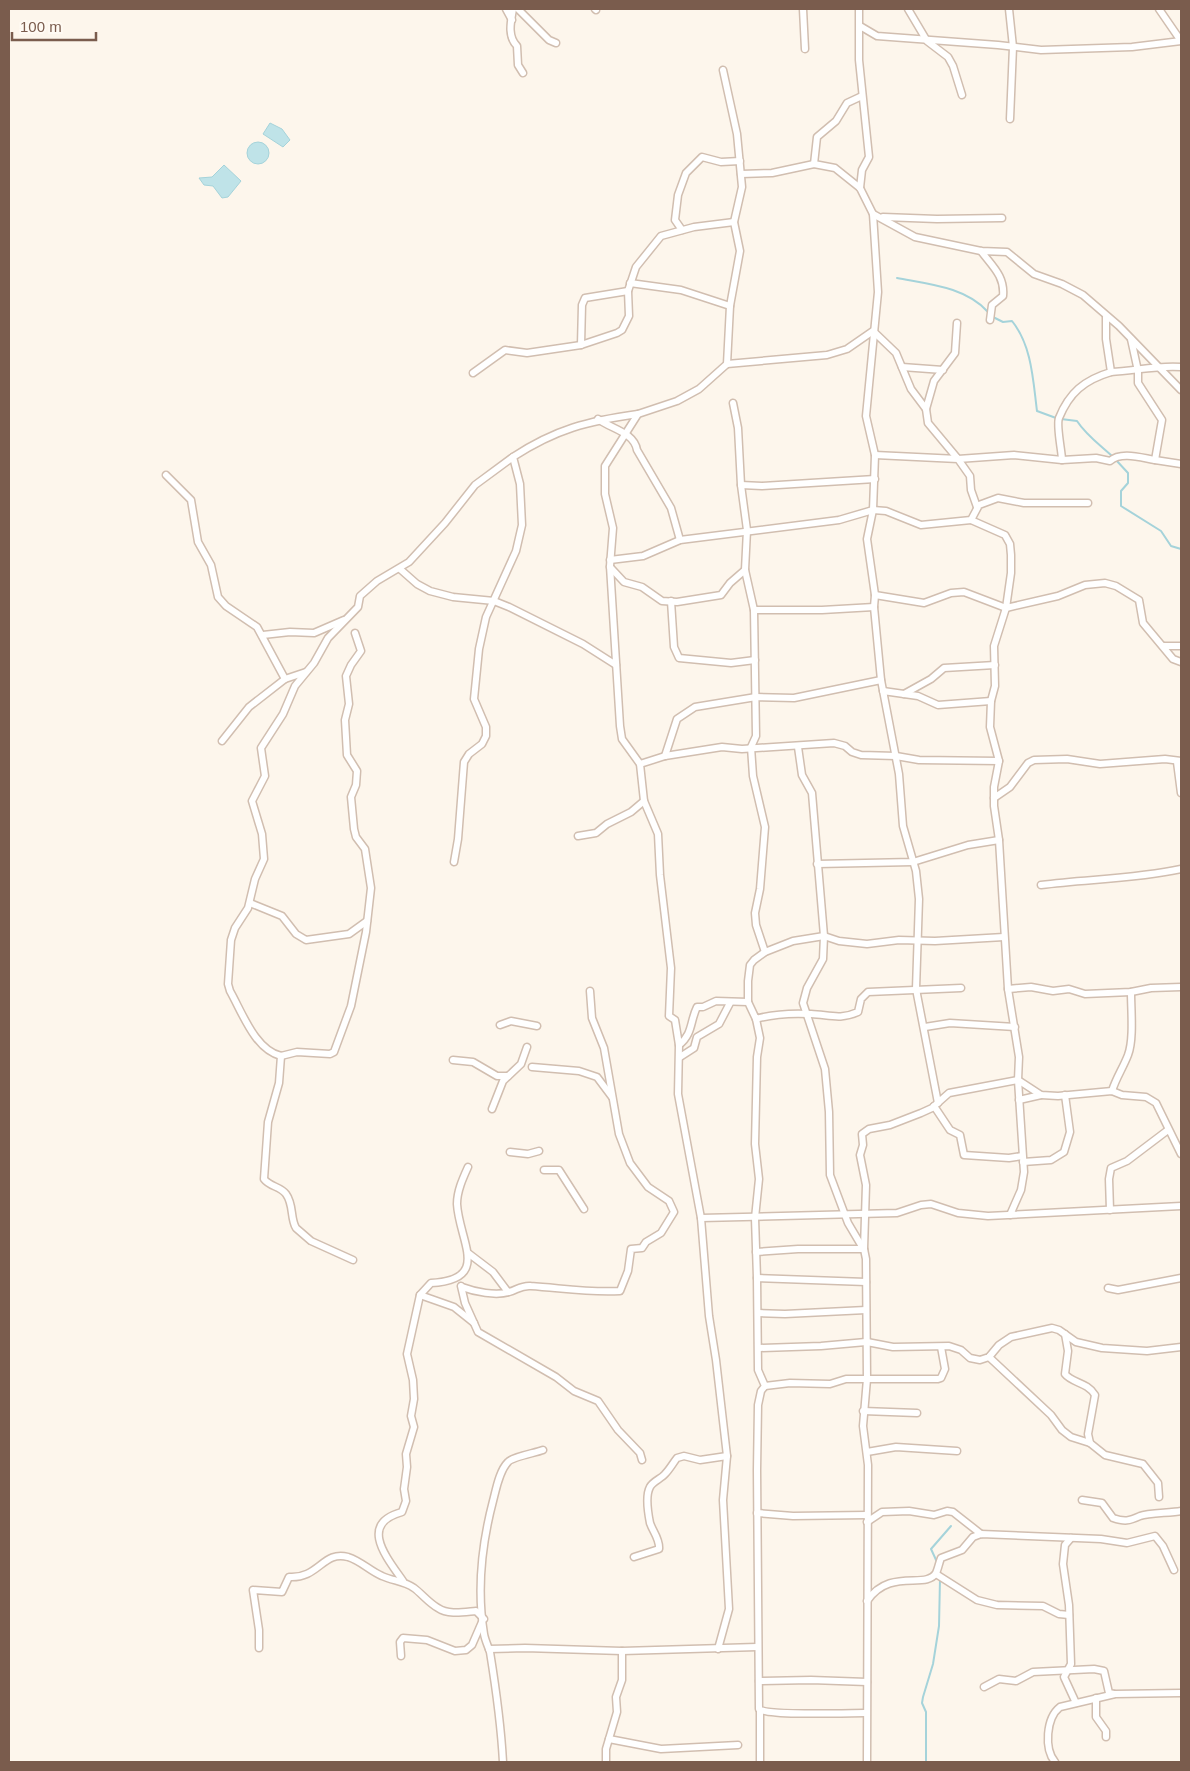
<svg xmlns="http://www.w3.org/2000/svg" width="1190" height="1771" font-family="Helvetica,sans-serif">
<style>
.water{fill:#bfe3e8;stroke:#a5d3da}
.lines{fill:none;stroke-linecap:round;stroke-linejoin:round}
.stream{stroke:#a5d3da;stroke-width:2}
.minor-casing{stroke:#d1beb0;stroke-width:9}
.minor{stroke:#fff;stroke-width:6}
</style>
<rect width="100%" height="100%" fill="#fdf6ec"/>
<g class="water">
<path d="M270,123L282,129L290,140L283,147L263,134Z"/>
<circle cx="258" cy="153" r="11"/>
<path d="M224,165L241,181L228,197L222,198L213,186L204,185L199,178L212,177Z"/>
</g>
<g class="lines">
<g class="stream">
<path d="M897,278C928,284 966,287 988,312"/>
<path d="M991,316L1003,322L1012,321C1032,346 1033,380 1037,411L1056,418"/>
<path d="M1061,419L1077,421C1086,435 1100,445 1113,457"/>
<path d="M1116,460L1128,473V483L1121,491V506L1161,531L1171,546L1181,549"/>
<path d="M937,1562L931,1549L951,1526"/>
<path d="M926,1762V1712L922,1703L923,1697L933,1664L939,1626L940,1579"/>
</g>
<defs>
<g id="minor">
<path d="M506,9L512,20"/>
<path d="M513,9C511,21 507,36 517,46L518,65L523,73"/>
<path d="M518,9L549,40L556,43"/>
<path d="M595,9L596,10"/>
<path d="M803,9L805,49"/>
<path d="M859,9V60L869,157L862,170L860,188"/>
<path d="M908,9L927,41L948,57L953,66L962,95"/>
<path d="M1009,9L1013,47L1010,119"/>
<path d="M1159,9L1181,41"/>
<path d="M860,26L877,36L998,45L1041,50L1132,47L1181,41"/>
<path d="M814,164L817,137L836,121L847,103L862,96"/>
<path d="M741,174L772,173L814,164L835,168L860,188L873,214L878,292L866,416L875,455L873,510L867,539L875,595L874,607L881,680L899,774L903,826L916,871L919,899L916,989L938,1103"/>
<path d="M873,214L915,237L981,251L1007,252L1034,274L1062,284L1083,295L1119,326L1181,390"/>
<path d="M883,217L937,219L1002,218"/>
<path d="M682,230L675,220L678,195L686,173L702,157L721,162L740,161"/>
<path d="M981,251C992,266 1005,276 1003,296L992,305L990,320"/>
<path d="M630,283L681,290L730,306"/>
<path d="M957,323L955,353L934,381L926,409L928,423L958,459L1014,455L1062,460L1096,458L1110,461C1121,451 1142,458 1155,460"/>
<path d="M1131,339L1138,371V383L1162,420L1155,460L1181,464"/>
<path d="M581,345L582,305L585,298L628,291"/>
<path d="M727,364L827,355L847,349L873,331L896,353L911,389L926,409"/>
<path d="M902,367L943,370"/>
<path d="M1111,372C1134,371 1158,365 1181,367"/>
<path d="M473,373L505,350L527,353L581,345L617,333L622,330L629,316L628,291L636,267L661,236L694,227L734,222"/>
<path d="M733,403L738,428L741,485L747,530L745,570L754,610L756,736L751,747L753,776L765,827L760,889L755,913L756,925L765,952"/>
<path d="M598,419C611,429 634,432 637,450L671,508L680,540"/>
<path d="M875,455L958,459L970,476L971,490L977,507"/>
<path d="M1062,460C1062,452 1056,425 1059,418C1069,393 1084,380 1111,372L1106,339V317"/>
<path d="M166,475L191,500L198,542L211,565L218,597L226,606L257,627L285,679"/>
<path d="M741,485L762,486L875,479"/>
<path d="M971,520L1005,535L1010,544L1011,555V573L1006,608L994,646L995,686L991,701L990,727L999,761L994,787V806L999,840L1008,989L1019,1057L1018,1080L1024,1172L1021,1190L1010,1215"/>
<path d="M610,560L643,556L680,540L839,520L873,510L886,511L921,525L971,520L979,505L998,498L1024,503H1088"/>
<path d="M610,567L624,582L642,587L662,601L677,602L721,595L730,583L745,570"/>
<path d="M400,569L417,584L430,591L453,597L494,601L509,607L583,644L616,665"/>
<path d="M875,595L924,603L951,593L964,592L1006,608L1058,596L1085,585L1105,583L1116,586L1139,600L1143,623L1173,659L1181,662"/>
<path d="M671,601L674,647L679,658L731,663L755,660"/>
<path d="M754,610H822L874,607"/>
<path d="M355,633L361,651L351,665L346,676L349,704L345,720L347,755L357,771L356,785L351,797L354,829L356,837L365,849L371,888L366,932L351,1006L334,1052L330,1054L297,1052L281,1056C255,1050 242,1012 230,991L228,984L231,940L235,928L248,908L255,879L264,859L262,834L252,801L265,776L261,748L283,714L295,686L314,663L328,638L358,607L360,596L377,581L409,562L445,523L475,485L513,457"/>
<path d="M263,635L290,632L314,633L344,620"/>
<path d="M1163,646H1181"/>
<path d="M883,691L918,696L938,705L991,701"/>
<path d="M904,694L931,679L944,668L995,665"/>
<path d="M222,741L249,707L285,679L306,672"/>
<path d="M798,747L802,775L812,793L824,936L823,959L807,988L803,1003L825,1069L829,1112L830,1175L848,1223L864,1250"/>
<path d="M665,756L677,719L695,707L756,697L794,698L881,680"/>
<path d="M1177,762L1181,793"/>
<path d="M640,764L665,756L722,747L742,749L834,743L845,746L852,752L861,755L896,756L919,760L999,761"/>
<path d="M994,798L1010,787L1028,763L1034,760L1067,759L1100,764L1165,759L1181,761"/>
<path d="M578,836L596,833L607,824L631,812L644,801"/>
<path d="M454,862L458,839L464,762L469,754L482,744L486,736V727L474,699L479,649L486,617L516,551L522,525L520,484L513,457C556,429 588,421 638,414"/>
<path d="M817,864L913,862L968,845L999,840"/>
<path d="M1041,885C1088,879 1135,879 1181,869"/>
<path d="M250,903L282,916L296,934L306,940L349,934L367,921"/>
<path d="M1008,989L1031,987L1053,991L1069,989L1085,994L1131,992L1151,988L1181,987"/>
<path d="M748,1002V981L750,965L754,960L765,952L793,941L824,936L839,941L867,944L899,940L935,941L1004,937"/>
<path d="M756,1019L760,1038L757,1057L755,1144L759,1179L755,1218L757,1278"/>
<path d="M500,1025L511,1021L537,1026"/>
<path d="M925,1027L950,1023L1015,1027"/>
<path d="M679,1045C693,1034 690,1021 697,1007H703L716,1001L748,1002L756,1019C773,1014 793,1013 811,1014C830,1015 840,1020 858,1012L861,999L868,992L961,988"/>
<path d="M281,1056L279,1083L268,1122L264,1179C270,1187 280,1186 286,1194C294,1205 290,1218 296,1228L311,1241L353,1260"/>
<path d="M680,1057L694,1048L697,1037L719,1024L730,1003"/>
<path d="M453,1060L473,1062L497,1076H508"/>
<path d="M532,1067L579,1071L597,1077L612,1097"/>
<path d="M1112,1091C1116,1078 1123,1068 1128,1055C1134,1039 1131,1010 1131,992"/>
<path d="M1019,1100L1041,1095"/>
<path d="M934,1106L950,1130L960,1135L964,1155L1009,1158L1022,1156"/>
<path d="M492,1109L503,1081L521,1064L527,1047"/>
<path d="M510,1152L528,1154L539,1151"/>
<path d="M1023,1162L1051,1160L1064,1152L1070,1132L1065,1095"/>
<path d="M544,1170H559L584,1209"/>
<path d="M1110,1210L1109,1179L1111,1168L1127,1161L1168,1130"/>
<path d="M701,1218L897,1213L921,1205L931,1204L958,1213L988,1216L1181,1206"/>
<path d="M756,1252L798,1249H864"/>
<path d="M468,1253L493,1272L508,1292"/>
<path d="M461,1286L465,1303L478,1332L556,1377L574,1391L598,1401L618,1430L640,1453L642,1460"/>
<path d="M462,1287C475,1292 496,1296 509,1292C517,1290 521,1285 531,1286C561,1288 590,1293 620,1291L628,1271L631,1249L642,1248L646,1242L661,1233L674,1212L669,1201L648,1187L630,1163L619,1134L604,1048L592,1018L590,991"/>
<path d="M1108,1288L1118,1290L1181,1278"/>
<path d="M420,1295L454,1307L474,1323"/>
<path d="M758,1313L785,1314L866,1310"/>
<path d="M1065,1334L1068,1351L1065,1374C1072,1383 1087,1382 1095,1395L1088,1434L1090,1443L1105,1455L1143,1464L1158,1483L1159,1497"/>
<path d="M867,1342L893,1347L949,1346L961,1350L970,1358L980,1360L989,1357L999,1345L1011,1337L1052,1328L1059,1330L1076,1342L1102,1348L1147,1351L1181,1347"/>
<path d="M760,1348L821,1346L866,1342"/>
<path d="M989,1357L1051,1415L1062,1430L1071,1437L1090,1443"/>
<path d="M765,1386L790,1383L830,1384L846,1379H938L941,1378L945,1369L941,1347"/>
<path d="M863,1411L917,1413"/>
<path d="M867,1452L896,1447L957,1451"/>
<path d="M1082,1500L1102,1503L1113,1518C1125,1522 1129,1521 1140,1516C1148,1513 1171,1513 1181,1511"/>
<path d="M757,1513L793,1516L867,1515"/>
<path d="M867,1522L882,1512L909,1511L934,1515L947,1511L953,1512L981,1534"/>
<path d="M1071,1538L1065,1545L1063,1564L1069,1605L1071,1664L1064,1677L1076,1703"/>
<path d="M634,1557L659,1549C660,1539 653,1532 650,1523C648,1513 645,1496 650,1487C653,1481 661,1479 665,1474C670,1469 673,1463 677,1458L684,1456L700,1460L727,1456"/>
<path d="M936,1574L977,1600L997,1605L1043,1606L1059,1614L1069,1615"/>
<path d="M403,1581C387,1558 358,1524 402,1512L406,1501L404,1489L407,1467L406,1454L414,1427L411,1416L414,1399L413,1380L407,1354L420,1295L431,1283C492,1280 459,1241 457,1204C457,1191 463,1178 468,1167"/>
<path d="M867,1601C890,1567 926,1590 936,1573C938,1569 939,1563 941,1558L962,1550L973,1537L981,1534L1101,1539L1127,1543L1155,1536L1163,1546L1174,1570"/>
<path d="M259,1648V1630L253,1590L282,1592L289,1577C319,1579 323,1550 348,1557C361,1561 370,1571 382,1576C393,1581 404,1581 414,1588C422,1594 429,1603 438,1608C448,1615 464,1612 476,1611L484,1619"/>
<path d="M489,1649L525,1648L622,1651L757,1647"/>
<path d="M718,1649L729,1609L723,1500L727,1456L716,1360L709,1316L701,1218L678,1094L679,1045L675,1020L669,1016L671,968L660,875L658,834L644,801L640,764L622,739L620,726L610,566L613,528L605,494V466L638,414L677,401L699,389L727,364L730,306L740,251L734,222L742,187L737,134L723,70"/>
<path d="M401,1656L400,1642L403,1638L427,1640L455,1651L466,1650L472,1645L482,1622"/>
<path d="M759,1681L811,1680L867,1682"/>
<path d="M984,1687L999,1679L1016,1681L1033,1672L1094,1669L1104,1671L1109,1693L1114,1694"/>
<path d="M1096,1698V1717L1106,1731V1737"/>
<path d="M865,1713C849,1713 767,1716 759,1709L757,1470L758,1405L761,1391L765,1386L758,1370L757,1278L866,1282"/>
<path d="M609,1739L661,1749L738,1745"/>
<path d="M503,1762C501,1725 496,1689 490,1652C488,1646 485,1640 484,1634C477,1591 482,1543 493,1501C496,1490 499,1471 508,1462C512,1457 535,1453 543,1450"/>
<path d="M606,1762V1749L617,1712L616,1697L622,1680V1651"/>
<path d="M760,1762V1710"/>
<path d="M867,1762L868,1465L863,1426L867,1379L866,1259L864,1249L866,1185L860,1155L863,1145L862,1134L869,1129L890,1125L921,1113L932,1108L949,1093L1018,1080L1041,1095L1058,1096L1112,1091L1122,1095L1146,1097L1156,1103L1181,1154"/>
<path d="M1055,1762C1044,1749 1046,1718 1060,1707L1115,1694L1181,1693"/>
</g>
</defs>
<use href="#minor" class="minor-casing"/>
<use href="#minor" class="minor"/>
</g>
<rect width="1190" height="1771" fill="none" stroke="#7a5c4d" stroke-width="20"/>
<path d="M12 32v8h84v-8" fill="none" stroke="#7a5c4d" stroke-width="2.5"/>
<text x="20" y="32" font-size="15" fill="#7a5c4d" stroke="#fffaf3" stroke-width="4" paint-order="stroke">100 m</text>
</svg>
